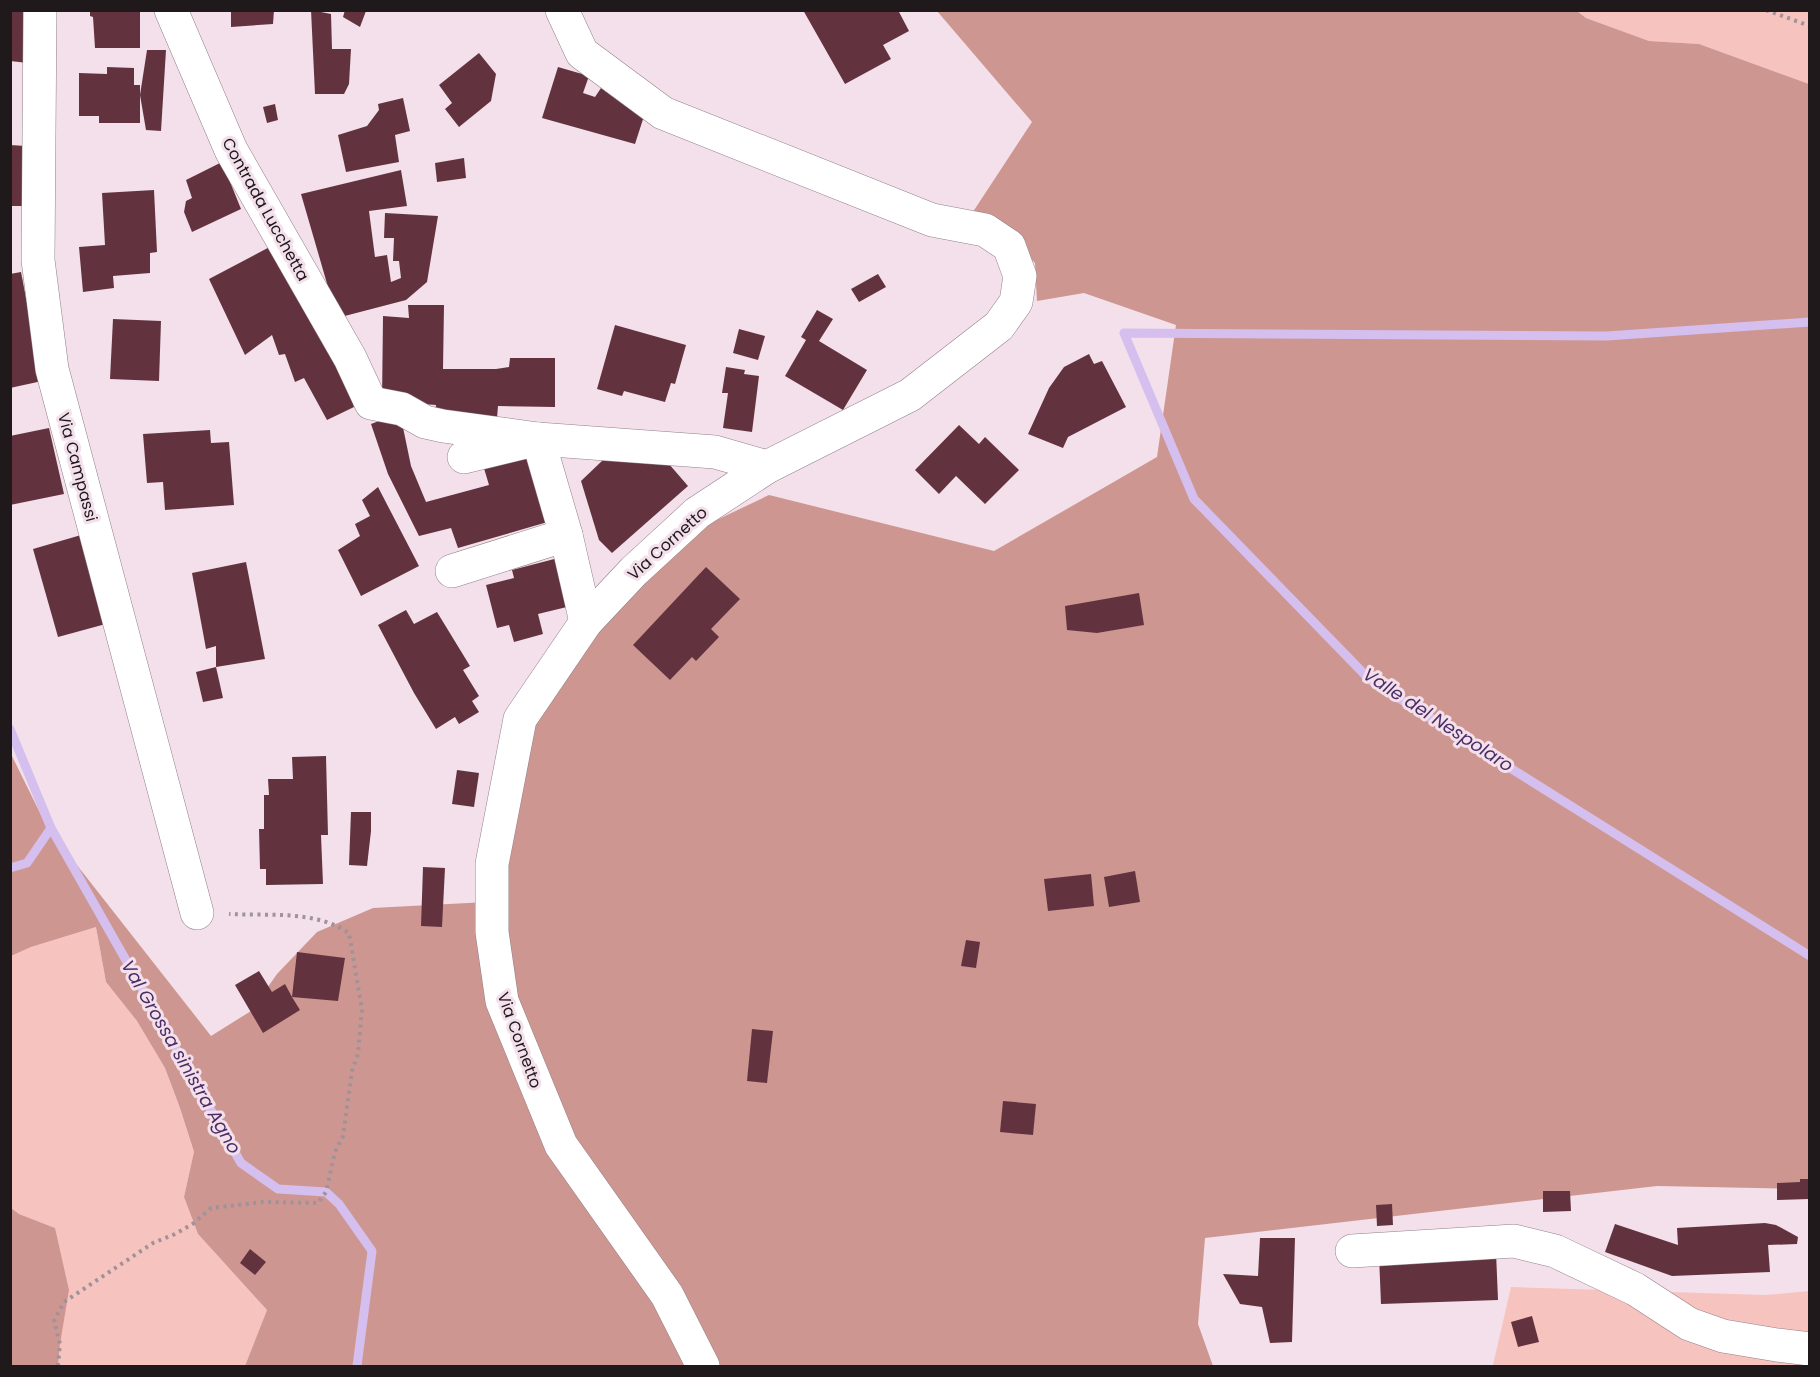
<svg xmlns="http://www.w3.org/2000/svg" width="1820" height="1377" font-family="Poppins,sans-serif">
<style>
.green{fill:#f7c3bf}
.forest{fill:#ce9691}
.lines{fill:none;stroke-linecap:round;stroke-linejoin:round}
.stream{stroke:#d4bfee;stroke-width:9}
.building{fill:#62333f}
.street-casing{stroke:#928089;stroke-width:34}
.path{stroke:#9f9299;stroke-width:4;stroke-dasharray:3 4.5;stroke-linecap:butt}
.street{stroke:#fff;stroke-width:33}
.labels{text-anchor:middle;stroke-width:6;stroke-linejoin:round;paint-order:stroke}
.street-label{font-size:16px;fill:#1f191c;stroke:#f3e0ea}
.water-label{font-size:18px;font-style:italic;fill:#4a2d67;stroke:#f3e0ea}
</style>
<rect width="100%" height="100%" fill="#f3e0ea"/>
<g class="green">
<path d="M1577,11H1809V84L1699,44L1649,41L1586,18Z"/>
<path d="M96,927L106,982L137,1021L165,1068L180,1108L194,1153L184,1197L198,1234L267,1310L245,1366H58L60,1344L55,1228L19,1214L11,1207V956L31,947Z"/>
<path d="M1511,1287L1766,1295L1809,1291V1366H1491L1493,1365Z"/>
</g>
<g class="forest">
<path d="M937,11H1577L1586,18L1649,41L1699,44L1809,84V1189L1657,1186L1205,1238L1198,1324L1213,1366H245L267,1310L198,1234L184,1197L194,1152L180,1108L165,1068L137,1021L106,982L96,927L31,947L11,956L10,752L47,827L211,1036L251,1011L277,974L317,932L373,908L487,902L538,697L638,583L700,528L769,495L994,551L1157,457L1176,325L1084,293L1037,301L1035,263L1006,233L967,221L1032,122Z"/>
<path d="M10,1207L19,1214L55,1228L69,1290L60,1344L58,1366H11Z"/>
</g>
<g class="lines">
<g class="stream">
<path d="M1810,322L1607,336L1124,333L1194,499L1370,680L1810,956"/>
<path d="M10,729L51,828L241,1163L278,1189L326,1192L339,1204L372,1251L357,1366"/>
<path d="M10,868L27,863L51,828"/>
</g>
</g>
<g class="building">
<path d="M90,10H140V48H95L93,17L90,16Z"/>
<path d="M231,10H274L273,24L231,27Z"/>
<path d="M311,10L331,14L332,49H351L349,84L344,94H315Z"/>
<path d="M345,10L366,11L360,27L343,17Z"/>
<path d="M803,10H898L909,31L883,45L891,59L845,84Z"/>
<path d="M10,11L33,13L28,63L10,61Z"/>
<path d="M147,50H166L161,131L146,130L140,95V123H99V116H79V73L107,74V67L134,68V85H140V95Z"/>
<path d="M479,53L496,74L491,101L459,127L445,109L452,103L439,85Z"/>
<path d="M558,67L589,76L583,93L595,97L601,88L627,107L645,113L635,144L542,118Z"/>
<path d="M403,98L410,131L395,135L399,162L346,172L338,135L367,126L379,110L378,104Z"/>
<path d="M275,104L278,120L267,123L263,107Z"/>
<path d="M10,145L26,146L25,206H10Z"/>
<path d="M464,158L466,178L437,182L435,163Z"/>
<path d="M222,162L241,209L192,232L184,212L186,201L192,198L186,180Z"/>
<path d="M401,170L407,206L369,211L375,257L387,255L391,282L401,278L399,261H393L394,238H384L385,213L438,216L427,282L406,300L337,318L301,194Z"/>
<path d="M154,190L157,252L150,253V273L113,276L114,288L83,292L79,247L105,245L102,193Z"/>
<path d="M279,242L348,385L354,407L327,420L304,378L295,382L285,354L279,355L272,335L245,355L209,279Z"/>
<path d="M21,272L42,381L10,388V274Z"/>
<path d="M878,274L886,287L859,302L851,289Z"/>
<path d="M408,305H444L443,369H496L509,367L510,358H555V407L498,406L497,418H434L436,405L382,401L383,316L409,318Z"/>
<path d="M817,310L833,319L819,341L867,370L843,410L785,376L806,340L801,337Z"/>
<path d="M113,319L161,321L159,381L110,379Z"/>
<path d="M615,325L686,345L675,384L671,383L665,402L624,391L622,396L597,389Z"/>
<path d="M739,329L765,336L758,360L733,353Z"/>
<path d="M1089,354L1094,364L1102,361L1126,407L1068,437L1063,448L1028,434L1049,388L1064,367Z"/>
<path d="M726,367L745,370L744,374L759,376L752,432L723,428L728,393H722Z"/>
<path d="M400,413L411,466L426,502L489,485L483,465L531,452L551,521L458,548L451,528L419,536L388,474L371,424Z"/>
<path d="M959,425L979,444L985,437L1019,470L985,504L956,476L939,494L915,470Z"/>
<path d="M49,428L64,494L10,505V436Z"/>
<path d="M210,430L211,443L229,442L234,505L165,510L163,482L147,483L143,434Z"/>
<path d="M604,459L669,464L688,486L612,553L599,540L581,481Z"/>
<path d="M378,487L419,566L361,596L338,550L360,536L355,524L370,516L362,500Z"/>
<path d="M88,533L113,622L58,637L33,549Z"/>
<path d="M562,557L575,605L538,614L543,634L514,642L509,625L497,628L486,585L514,578L512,570Z"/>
<path d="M246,562L265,659L216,667V646L206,649L192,573Z"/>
<path d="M706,567L740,599L711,629L719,637L696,661L692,657L670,680L633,645Z"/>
<path d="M1139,593L1144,625L1097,633L1067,630L1065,606Z"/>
<path d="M406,610L414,624L437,612L470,666L463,670L479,696L472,701L479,712L459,724L455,717L436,729L414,693L378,625Z"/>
<path d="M216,667L223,698L203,702L196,672Z"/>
<path d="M326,756L328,835H321L323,884L266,885V869H260L259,829H264V795H269L268,779H293L292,757Z"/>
<path d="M457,770L479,773L474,807L452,804Z"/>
<path d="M351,812H371V831L367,866L349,865Z"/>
<path d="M423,867L445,868L442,927L421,926Z"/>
<path d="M1135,871L1140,902L1109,907L1104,877Z"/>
<path d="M1091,874L1094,906L1048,911L1044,879Z"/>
<path d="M966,940L980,942L976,968L961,966Z"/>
<path d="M297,952L345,958L338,1001L292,997L300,1010L263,1033L235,985L259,971L272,992L285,984L292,997Z"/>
<path d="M752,1029L773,1031L767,1083L747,1081Z"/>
<path d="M1003,1101L1036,1104L1033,1135L1000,1132Z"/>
<path d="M1800,1179H1809V1199L1777,1200V1183L1800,1182Z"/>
<path d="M1543,1191H1570L1571,1211L1543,1212Z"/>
<path d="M1392,1204L1393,1225L1377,1226L1376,1205Z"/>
<path d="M1765,1223L1776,1225L1798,1237L1797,1244L1768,1245L1770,1272L1672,1276L1605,1252L1615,1224L1678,1245L1677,1228Z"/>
<path d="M1260,1238H1295L1292,1342L1270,1343L1262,1307L1240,1304L1223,1274L1258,1276Z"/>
<path d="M250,1249L266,1262L255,1275L240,1263Z"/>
<path d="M1496,1252L1498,1300L1381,1304L1379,1256Z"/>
<path d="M1532,1316L1539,1342L1518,1347L1511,1322Z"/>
</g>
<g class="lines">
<defs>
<g id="street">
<path d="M40,10L38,260L52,369L197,913"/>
<path d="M171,10L231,150L350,358L371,403L402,409L425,422L443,426L538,439L715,452L767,467"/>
<path d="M562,10L582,53L663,113L932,220L985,230L1009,246L1020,276L1016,302L999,326L910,395L767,467L697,513L634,571L586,622L520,719L492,864V932L502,1001L561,1145L667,1295L703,1366"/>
<path d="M464,457L538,439L566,535L586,622"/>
<path d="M452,571L566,535"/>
<path d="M1352,1251L1514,1241L1555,1251L1635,1289L1689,1324L1723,1336L1777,1345L1810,1349"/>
</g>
</defs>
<use href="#street" class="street-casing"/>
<g class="path">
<path d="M1766,10L1810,26"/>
<path d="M58,1366L60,1344L54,1321L64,1302L153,1243L175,1234L194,1223L211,1208L263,1202L318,1203L326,1192L335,1152L343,1136L352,1071L358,1054L362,1010L349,933C315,910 269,916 229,914"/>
</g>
<use href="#street" class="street"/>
</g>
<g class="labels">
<g class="street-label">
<text transform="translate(266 209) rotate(61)" y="6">Contrada Lucchetta</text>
<text transform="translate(78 467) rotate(75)" y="6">Via Campassi</text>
<text transform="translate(667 543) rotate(-42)" y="6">Via Cornetto</text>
<text transform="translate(520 1040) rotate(70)" y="6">Via Cornetto</text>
</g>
<g class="water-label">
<text transform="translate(1438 720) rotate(33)" y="6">Valle del Nespolaro</text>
<text transform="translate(181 1057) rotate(60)" y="6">Val Grossa sinistra Agno</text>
</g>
</g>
<rect width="1820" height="1377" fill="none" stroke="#1f191c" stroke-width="24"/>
</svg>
